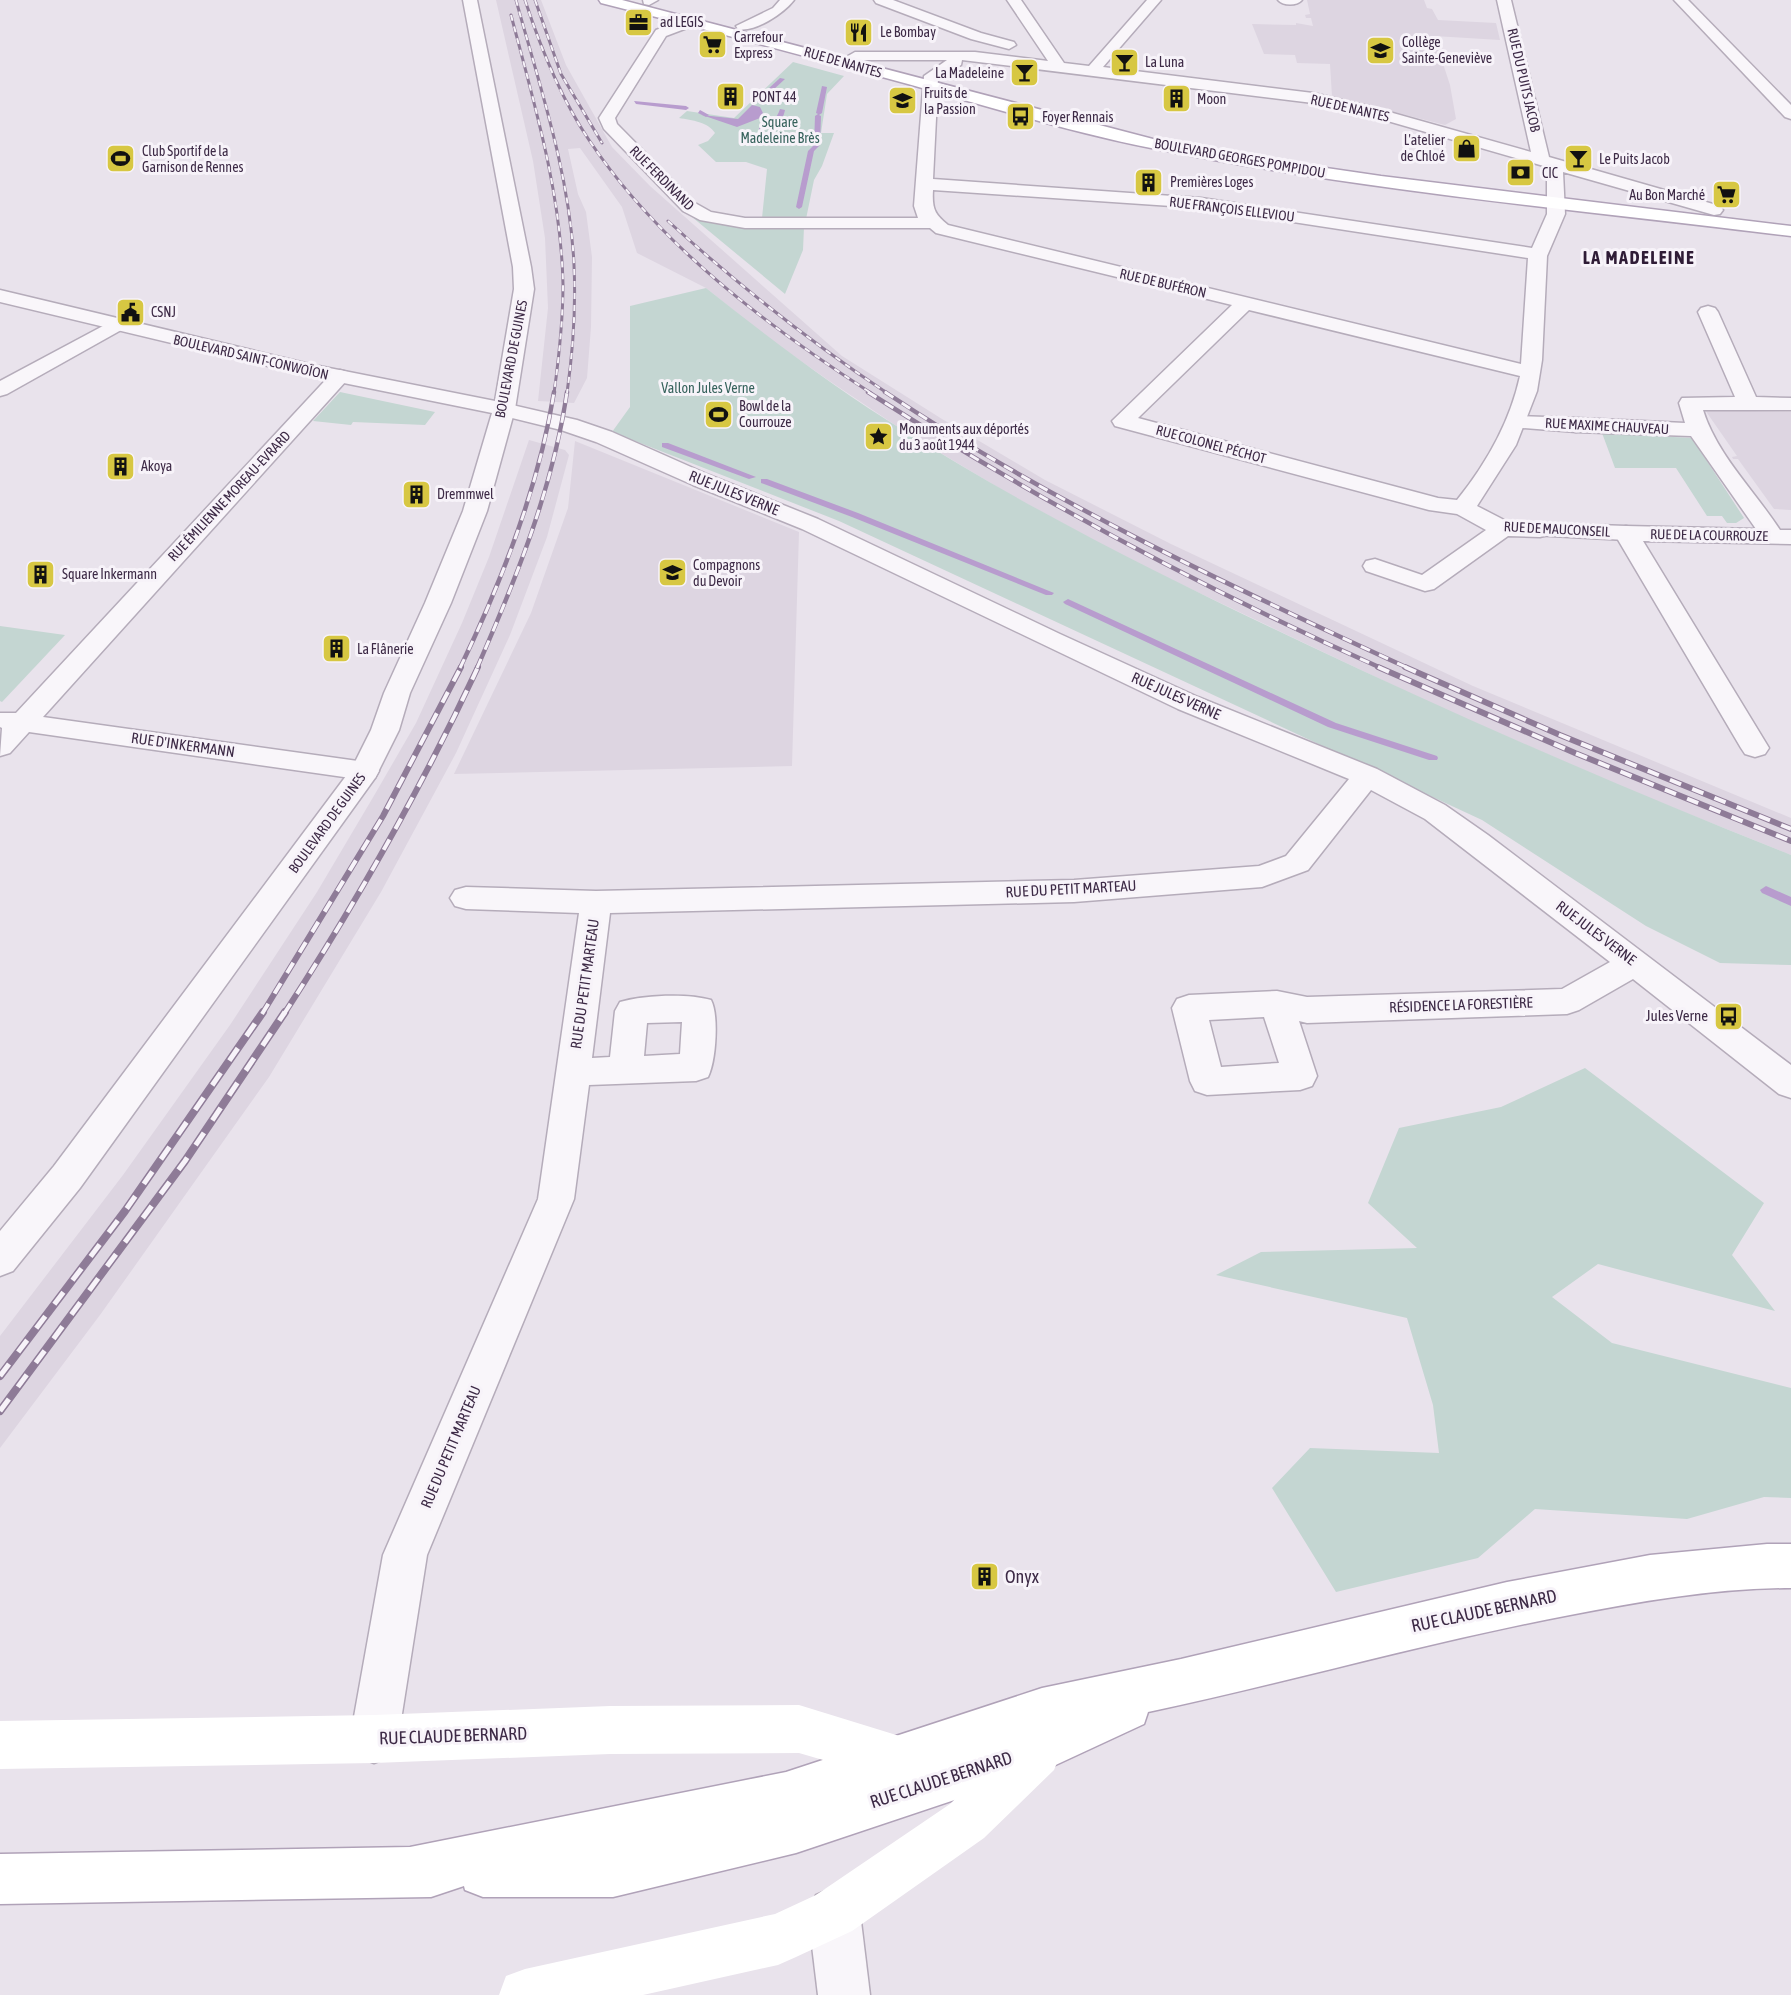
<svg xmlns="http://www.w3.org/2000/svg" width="1791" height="1995" font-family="'Asap Condensed',sans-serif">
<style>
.built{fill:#ddd5e1}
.green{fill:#c4d6d2}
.water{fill:#b89cce}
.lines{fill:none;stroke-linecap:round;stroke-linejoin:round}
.stream{fill:#b89cce;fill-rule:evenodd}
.pedestrian-casing{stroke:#b5acba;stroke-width:3}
.minor-casing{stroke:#b5acba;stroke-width:3}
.tertiary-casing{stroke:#b5acba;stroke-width:3}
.primary-casing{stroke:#b0a2b8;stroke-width:3}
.pedestrian{fill:#f9f6fa;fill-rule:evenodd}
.minor{fill:#f9f6fa;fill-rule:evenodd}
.tertiary{fill:#f9f6fa;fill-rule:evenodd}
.secondary{fill:#fff;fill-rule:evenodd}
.primary{fill:#fff;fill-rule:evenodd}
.rail-far3-casing{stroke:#8e7b97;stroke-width:3}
.rail-far2-casing{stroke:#8e7b97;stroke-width:4.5}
.rail-far1-casing{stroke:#8e7b97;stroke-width:6}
.rail-casing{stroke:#8e7b97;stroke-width:8}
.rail-far3{stroke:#f7f3f9;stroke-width:2;stroke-dasharray:6;stroke-linecap:butt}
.rail-far2{stroke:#f7f3f9;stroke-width:3;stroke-dasharray:10;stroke-linecap:butt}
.rail-far1{stroke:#f7f3f9;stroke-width:4;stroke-dasharray:12;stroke-linecap:butt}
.rail{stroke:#f7f3f9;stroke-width:5;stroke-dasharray:15;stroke-linecap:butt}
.labels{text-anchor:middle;stroke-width:6;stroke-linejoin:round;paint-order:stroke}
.far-poi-label{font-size:14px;fill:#3d2a46;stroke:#f7f3f9;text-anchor:start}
.far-street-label{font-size:14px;fill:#3d2a46;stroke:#f7f3f9}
.far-park-label{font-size:14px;fill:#36625c;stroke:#f7f3f9}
.street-label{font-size:15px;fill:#3d2a46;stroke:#f7f3f9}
.poi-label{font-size:15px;fill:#3d2a46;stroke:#f7f3f9;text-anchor:end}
.far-district-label{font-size:18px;font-weight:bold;letter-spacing:1.5px;fill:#2f1c36;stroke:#f7f3f9}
.near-poi-label{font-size:18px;fill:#3d2a46;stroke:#f7f3f9;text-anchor:start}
.near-street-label{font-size:18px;fill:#3d2a46;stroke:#f7f3f9}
</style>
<rect width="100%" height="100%" fill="#e9e3ec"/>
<g class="built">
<path d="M496,0H541L566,65L612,147L650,186L842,356L942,419L1045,480L1171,544L1473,686L1791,818V855L1634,792L1439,707L1132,561L1009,494L904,431L828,380L771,340L706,288L637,253L622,207L580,148L568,149L578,194L586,212L592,257L591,327L587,378L574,403L538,401L548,308L545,238L533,161Z"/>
<path d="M1307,0H1424L1427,8L1432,9L1438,20L1496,23L1500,40L1434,36L1450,85L1456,119L1445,125L1332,96L1330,64L1297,63L1295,55L1264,54L1252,24L1296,25V23L1313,26L1311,18H1306L1305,15L1310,14Z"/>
<path d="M1705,410L1791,412V510L1774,509L1738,459H1733L1732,457L1737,456Z"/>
<path d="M529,440L565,450L569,455L547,537L510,635L456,753L381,892L269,1077L100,1315L0,1448V1336L123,1175L230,1025L317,892L375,794L416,723L462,623L489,557Z"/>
<path d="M575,441L799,532L792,766L454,774L531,613L568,508Z"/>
</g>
<g class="green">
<path d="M793,62L844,76L827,94L821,133H834L822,166L814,180L806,219L762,218L767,169L746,162H716L698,145L708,141L715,133C708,122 692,120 679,118L687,111L734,118Z"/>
<path d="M692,217L728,226L804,227L803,250L785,294Z"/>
<path d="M706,288C770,339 836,389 906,432C1035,513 1172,581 1310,646C1468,721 1628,790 1791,855V965L1720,963L1646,926L1482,820L839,521L612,432L630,407V306Z"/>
<path d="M340,392L435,412L425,425L353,422L351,425L313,421Z"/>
<path d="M1602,433L1692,438L1744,518L1736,523H1727L1722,516H1707L1676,468H1615Z"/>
<path d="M0,626L65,635L2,702L0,701Z"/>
<path d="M1585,1068L1764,1203L1732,1255L1775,1311L1598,1264L1552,1297L1612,1343L1791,1388V1498L1764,1497L1687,1519L1535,1509L1478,1558L1336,1592L1272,1488L1310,1448L1439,1453L1433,1405L1407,1318L1216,1275L1261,1252L1417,1248L1368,1203L1399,1128L1501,1107Z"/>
</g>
<path class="water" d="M752,105L760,107L763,113L760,118L737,127L702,115L738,119Z"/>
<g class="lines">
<g class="stream">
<path d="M780,78L785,79L760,102H756V100Z"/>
<path d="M822,86L827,87L822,113L819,115L821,116L820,145L814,151L802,207L799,209L796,207L808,151L814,145L815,116L818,114L816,113Z"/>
<path d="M634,101L686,106L689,108L686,110L636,104Z"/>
<path d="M780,109L785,110C783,123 771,129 759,130V128C770,123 776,121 780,109Z"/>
<path d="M700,110L709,115L706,117L698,113Z"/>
<path d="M662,443H668L756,477L749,479L662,447Z"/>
<path d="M761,479H767L858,513L1054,593L1052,595H1046L852,517L761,483Z"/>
<path d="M1068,599L1336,723L1437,756L1438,758L1437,760H1429L1328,727L1065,604L1063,602Z"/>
<path d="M1766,886L1791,897V906L1762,893L1760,890Z"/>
</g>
<defs>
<g id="pedestrian">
<path d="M1517,416L1576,418L1584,420L1587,425L1584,430L1576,432L1509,427L1506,422L1509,417Z"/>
<path d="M1540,523L1626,526L1634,528L1638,533L1634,538L1626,540L1532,535L1528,530L1532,525Z"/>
</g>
<g id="minor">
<path d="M643,0H658L649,5L644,4Z"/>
<path d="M780,0H794C784,13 755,33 738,29L736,26L773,8Z"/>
<path d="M874,0H893L981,33L1014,42L1016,45L1009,49L971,39L876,3Z"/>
<path d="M1007,0H1021L1064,63L1089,66L1147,0H1161L1103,67L1313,93L1368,106L1531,152L1497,0H1511L1549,157L1720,206L1723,210L1720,214L1714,215L1563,172L1565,214L1547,256L1542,360L1537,391L1516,445L1477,506L1508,522L1548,525L1552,530L1548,535L1540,537L1508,536L1434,589L1425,591L1366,571L1363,566L1366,561L1375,559L1422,575L1486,530L1457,514L1429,510L1115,426L1112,421L1232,305L936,233L930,228H745L700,220L683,211L604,129L599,118L656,30L685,19H695L697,22L695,25L666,36L615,118L617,124L695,203L711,212L745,218H918L914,206L924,76L947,60H855L848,56L855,52H975L1048,61ZM962,60L1313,103L1360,113L1547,167V214L1532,248L1201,198L933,179L938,78L961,65ZM933,190L1201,208L1528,258L1521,364L948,225C934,214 932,208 933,190ZM1249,310L1520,376C1510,422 1486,464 1457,500L1438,498L1138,418Z"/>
<path d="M1278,0H1302C1297,6 1283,6 1278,0Z"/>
<path d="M1708,306L1715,308L1718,312L1756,397L1791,398V410H1703C1717,455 1754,490 1780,530H1791V544L1643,541L1769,748L1765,754L1755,757L1745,754L1741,748L1614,533L1618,528L1626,526L1756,529L1691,436L1576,432L1568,430L1565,425L1568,420L1576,418L1685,423L1679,403L1682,398L1735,397L1698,312L1701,308Z"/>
<path d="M116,319L123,321L126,325L123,329L7,394L0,396V381Z"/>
<path d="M340,370L347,372L350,376L347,380L43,717L365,762L375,764L379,771L375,778L365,780L29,732L10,753L0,756L2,728L0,727V713H16L333,372Z"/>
<path d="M504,403L577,420L612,432L709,475L818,519L1060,634L1198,697L1377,769L1445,805L1488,835L1791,1065V1098L1779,1094L1633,979L1579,1010L1567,1014L1307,1023L1299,1021L1317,1076L1312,1086L1300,1090L1207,1095L1195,1091L1190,1081L1172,1008L1177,999L1189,995L1277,991L1307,997L1562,989L1610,962L1425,819L1371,790L1308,870L1262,887L1074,902L610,913L592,1058L610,1057L615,1011L620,1002C643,995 688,993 711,1000C719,1015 716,1061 708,1077L696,1081L589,1085L574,1199L427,1555L398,1739L391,1756L374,1763L357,1756L350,1739L383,1555L538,1199L579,913L466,909L455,906L450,898L455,890L466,887L596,891L1074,880L1259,866L1286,856L1349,779L1178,709L802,529L693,485L596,442L561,430L496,414L493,409L496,404ZM1264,1017L1279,1063L1221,1067L1209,1020ZM682,1022L680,1054L644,1056L647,1023Z"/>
<path d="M834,1887L852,1895L860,1913L870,1995H818L808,1913L816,1895Z"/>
</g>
<g id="tertiary">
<path d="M463,0H477L531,267L534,289L515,409L487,511L451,603L410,693L399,730L375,778L80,1188L13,1271L0,1276V1231L54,1166L352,768L371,730L384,693L425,603L463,511L492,413L314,377L0,302V290L314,365L495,401L514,289L513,267Z"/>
<path d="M1674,0H1688L1791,105V119L1785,117Z"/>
</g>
<g id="primary">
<path d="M599,0H622L1153,139L1252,157L1381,176L1791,226V236C1579,210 1365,191 1156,149C1073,133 990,107 908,84C806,56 704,29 601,3Z"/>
<path d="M1767,1544H1791V1588C1717,1588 1643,1601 1570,1615C1428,1642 1289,1682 1148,1712L1144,1724L1047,1769L796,1853L613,1897H483L465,1890L464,1886L431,1897L0,1904V1854L410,1847L786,1772L1042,1688L1181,1659L1507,1582L1650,1555Z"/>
</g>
</defs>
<use href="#pedestrian" class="pedestrian-casing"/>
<use href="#minor" class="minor-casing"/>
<use href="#tertiary" class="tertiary-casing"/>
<use href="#primary" class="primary-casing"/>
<use href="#pedestrian" class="pedestrian"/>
<use href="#minor" class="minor"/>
<use href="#tertiary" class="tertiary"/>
<g class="secondary">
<path d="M799,1705L919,1742L926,1759L919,1776L902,1783L799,1753L610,1754L374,1763L0,1769V1721L374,1715L610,1706Z"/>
<path d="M1037,1729L1054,1736L1061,1753L1054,1770L984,1838L852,1931L796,1957L778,1965L643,1995H499L506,1976L525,1969L775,1914L816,1895L950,1804L1020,1736Z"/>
</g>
<use href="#primary" class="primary"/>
<defs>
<g id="rail-far3">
<path d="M516,0C540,87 570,175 574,265C576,308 573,351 567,393"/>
<path d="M525,0C541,49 560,97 589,140C659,245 766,325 871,393"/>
<path d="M535,0L561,74L602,143"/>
<path d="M511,15C534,103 561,192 563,284C563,321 559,357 554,393"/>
<path d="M668,221C737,284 809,341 887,393"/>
</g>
<g id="rail-far2">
<path d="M868,392C1032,497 1204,589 1381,668"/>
<path d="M885,392C1049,501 1229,586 1408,668"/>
<path d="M460,668C502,581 539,487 554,392"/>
<path d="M477,668C516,579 553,488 567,392"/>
</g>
<g id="rail-far1">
<path d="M1378,667L1575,753L1791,841"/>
<path d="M1405,667L1560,735L1791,829"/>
<path d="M262,1014L383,816L461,667"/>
<path d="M284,1014C356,903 422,787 478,667"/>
</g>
<g id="rail">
<path d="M0,1376L125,1211L263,1012"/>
<path d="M0,1411L185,1161L285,1012"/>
</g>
</defs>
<use href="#rail-far3" class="rail-far3-casing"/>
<use href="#rail-far2" class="rail-far2-casing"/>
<use href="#rail-far1" class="rail-far1-casing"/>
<use href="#rail" class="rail-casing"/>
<use href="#rail-far3" class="rail-far3"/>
<use href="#rail-far2" class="rail-far2"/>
<use href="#rail-far1" class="rail-far1"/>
<use href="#rail" class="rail"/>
</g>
<defs>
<symbol id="office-square" viewBox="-11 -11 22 22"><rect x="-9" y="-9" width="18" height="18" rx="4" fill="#d7c742" stroke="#f7f3f9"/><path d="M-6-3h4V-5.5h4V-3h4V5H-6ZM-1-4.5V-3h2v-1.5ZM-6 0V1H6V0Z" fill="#111"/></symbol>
<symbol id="restaurant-square" viewBox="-11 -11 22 22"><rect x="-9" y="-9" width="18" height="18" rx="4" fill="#d7c742" stroke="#f7f3f9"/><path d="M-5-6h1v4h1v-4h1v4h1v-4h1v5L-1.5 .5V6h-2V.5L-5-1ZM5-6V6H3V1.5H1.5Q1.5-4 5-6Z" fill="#111"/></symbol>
<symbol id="supermarket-square" viewBox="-11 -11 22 22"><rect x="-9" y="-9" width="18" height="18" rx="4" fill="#d7c742" stroke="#f7f3f9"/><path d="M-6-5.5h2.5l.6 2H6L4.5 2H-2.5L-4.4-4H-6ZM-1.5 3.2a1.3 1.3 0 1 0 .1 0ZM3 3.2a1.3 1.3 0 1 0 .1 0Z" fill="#111"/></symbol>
<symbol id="school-square" viewBox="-11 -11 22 22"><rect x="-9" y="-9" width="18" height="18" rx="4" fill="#d7c742" stroke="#f7f3f9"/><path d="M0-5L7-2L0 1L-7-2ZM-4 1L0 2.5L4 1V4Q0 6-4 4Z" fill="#111"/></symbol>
<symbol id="bar-square" viewBox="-11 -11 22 22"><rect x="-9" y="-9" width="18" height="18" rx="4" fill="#d7c742" stroke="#f7f3f9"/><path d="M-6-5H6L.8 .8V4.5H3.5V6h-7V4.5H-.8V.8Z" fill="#111"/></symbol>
<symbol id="building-square" viewBox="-11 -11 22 22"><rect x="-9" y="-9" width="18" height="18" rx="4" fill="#d7c742" stroke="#f7f3f9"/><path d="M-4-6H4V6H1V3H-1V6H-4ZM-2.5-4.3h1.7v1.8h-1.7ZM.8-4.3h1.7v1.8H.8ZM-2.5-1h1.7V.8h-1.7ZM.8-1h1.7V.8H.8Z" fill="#111"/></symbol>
<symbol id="bus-square" viewBox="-11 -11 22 22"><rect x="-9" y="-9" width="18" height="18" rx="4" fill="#d7c742" stroke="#f7f3f9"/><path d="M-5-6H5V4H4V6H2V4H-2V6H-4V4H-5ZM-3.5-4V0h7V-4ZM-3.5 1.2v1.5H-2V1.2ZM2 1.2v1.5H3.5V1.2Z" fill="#111"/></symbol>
<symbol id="shop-square" viewBox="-11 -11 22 22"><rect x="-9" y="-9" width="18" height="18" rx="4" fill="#d7c742" stroke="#f7f3f9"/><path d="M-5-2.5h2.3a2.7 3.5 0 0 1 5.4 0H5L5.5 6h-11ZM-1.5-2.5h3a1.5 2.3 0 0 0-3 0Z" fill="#111"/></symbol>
<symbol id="stadium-square" viewBox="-11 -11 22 22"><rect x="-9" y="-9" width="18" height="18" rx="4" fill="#d7c742" stroke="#f7f3f9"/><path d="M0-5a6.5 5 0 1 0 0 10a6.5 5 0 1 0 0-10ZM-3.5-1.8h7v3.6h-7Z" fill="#111"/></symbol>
<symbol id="bank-square" viewBox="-11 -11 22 22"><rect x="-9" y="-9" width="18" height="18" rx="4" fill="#d7c742" stroke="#f7f3f9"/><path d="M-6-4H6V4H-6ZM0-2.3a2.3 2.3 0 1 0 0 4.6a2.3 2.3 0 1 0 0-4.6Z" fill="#111"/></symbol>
<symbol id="civic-square" viewBox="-11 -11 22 22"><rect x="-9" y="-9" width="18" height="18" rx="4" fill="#d7c742" stroke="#f7f3f9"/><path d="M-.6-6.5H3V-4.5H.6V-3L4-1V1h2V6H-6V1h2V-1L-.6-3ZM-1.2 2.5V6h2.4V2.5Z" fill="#111"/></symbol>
<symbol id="sight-square" viewBox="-11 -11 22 22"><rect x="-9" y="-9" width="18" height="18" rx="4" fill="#d7c742" stroke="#f7f3f9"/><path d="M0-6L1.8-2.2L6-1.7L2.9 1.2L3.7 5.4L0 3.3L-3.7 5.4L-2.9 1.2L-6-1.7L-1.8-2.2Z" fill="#111"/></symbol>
</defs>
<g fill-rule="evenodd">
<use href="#office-square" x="622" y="6" width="33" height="33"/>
<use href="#restaurant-square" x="842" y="16" width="33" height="33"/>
<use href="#supermarket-square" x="696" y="28" width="33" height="33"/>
<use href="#school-square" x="1364" y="34" width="33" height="33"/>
<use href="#bar-square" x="1108" y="46" width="33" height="33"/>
<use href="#bar-square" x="1008" y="56" width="33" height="33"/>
<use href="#building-square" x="714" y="80" width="33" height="33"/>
<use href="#building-square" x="1160" y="82" width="33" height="33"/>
<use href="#school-square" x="886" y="84" width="33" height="33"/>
<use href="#bus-square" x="1004" y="100" width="33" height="33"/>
<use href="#shop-square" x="1450" y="132" width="33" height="33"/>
<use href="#stadium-square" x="104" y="142" width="33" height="33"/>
<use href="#bar-square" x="1562" y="142" width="33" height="33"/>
<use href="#bank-square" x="1504" y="156" width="33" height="33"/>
<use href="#building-square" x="1132" y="166" width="33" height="33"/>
<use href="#supermarket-square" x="1710" y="178" width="33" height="33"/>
<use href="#civic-square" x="114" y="296" width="33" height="33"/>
<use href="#stadium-square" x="702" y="398" width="33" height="33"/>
<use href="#sight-square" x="862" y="420" width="33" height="33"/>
<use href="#building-square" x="104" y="450" width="33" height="33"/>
<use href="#building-square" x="400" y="478" width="33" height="33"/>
<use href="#school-square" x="656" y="556" width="33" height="33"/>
<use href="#building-square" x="24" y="558" width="33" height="33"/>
<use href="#building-square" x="320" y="632" width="33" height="33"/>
<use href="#bus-square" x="1712" y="1000" width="33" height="33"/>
<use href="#building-square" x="968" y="1560" width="33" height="33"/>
</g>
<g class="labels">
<g class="far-poi-label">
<text x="660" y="27">ad LEGIS</text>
<text x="880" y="37">Le Bombay</text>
<text x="734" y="42">Carrefour<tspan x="734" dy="16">Express</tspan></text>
<text x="1402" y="47">Collège<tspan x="1402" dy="16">Sainte-Geneviève</tspan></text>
<text x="1145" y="67">La Luna</text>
<text x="1004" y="78" text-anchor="end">La Madeleine</text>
<text x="924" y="98">Fruits de<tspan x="924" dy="16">la Passion</tspan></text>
<text x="752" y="102">PONT 44</text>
<text x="1197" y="104">Moon</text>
<text x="1042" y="122">Foyer Rennais</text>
<text x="1445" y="145" text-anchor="end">L'atelier<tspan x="1445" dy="16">de Chloé</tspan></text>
<text x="142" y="156">Club Sportif de la<tspan x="142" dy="16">Garnison de Rennes</tspan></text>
<text x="1599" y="164">Le Puits Jacob</text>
<text x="1542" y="178">CIC</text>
<text x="1170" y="187">Premières Loges</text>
<text x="1705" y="200" text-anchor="end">Au Bon Marché</text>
<text x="151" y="317">CSNJ</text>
<text x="739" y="411">Bowl de la<tspan x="739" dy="16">Courrouze</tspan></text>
<text x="899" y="434">Monuments aux déportés<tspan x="899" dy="16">du 3 août 1944</tspan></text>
<text x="141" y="471">Akoya</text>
<text x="437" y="499">Dremmwel</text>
<text x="693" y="570">Compagnons<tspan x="693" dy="16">du Devoir</tspan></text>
<text x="62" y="579">Square Inkermann</text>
<text x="357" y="654">La Flânerie</text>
</g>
<g class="far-street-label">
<text transform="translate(843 62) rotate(16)" y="5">RUE DE NANTES</text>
<text transform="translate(1524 80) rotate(77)" y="5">RUE DU PUITS JACOB</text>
<text transform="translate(1350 108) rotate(13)" y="5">RUE DE NANTES</text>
<text transform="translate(1240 158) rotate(10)" y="5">BOULEVARD GEORGES POMPIDOU</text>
<text transform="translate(662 178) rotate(45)" y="5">RUE FERDINAND</text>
<text transform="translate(1232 209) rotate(7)" y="5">RUE FRANÇOIS ELLEVIOU</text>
<text transform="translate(1163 283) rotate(13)" y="5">RUE DE BUFÉRON</text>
<text transform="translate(251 357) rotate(13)" y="5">BOULEVARD SAINT-CONWOÏON</text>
<text transform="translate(511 359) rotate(-79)" y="5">BOULEVARD DE GUINES</text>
<text transform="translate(1607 426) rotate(3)" y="5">RUE MAXIME CHAUVEAU</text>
<text transform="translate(1211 444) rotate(15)" y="5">RUE COLONEL PÉCHOT</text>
<text transform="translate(229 496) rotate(-47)" y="5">RUE ÉMILIENNE MOREAU-EVRARD</text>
<text transform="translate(1557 529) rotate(3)" y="5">RUE DE MAUCONSEIL</text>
<text transform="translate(1709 535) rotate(1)" y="5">RUE DE LA COURROUZE</text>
<text transform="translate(327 823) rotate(-54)" y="5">BOULEVARD DE GUINES</text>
</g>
<g class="far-park-label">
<text x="780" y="127">Square<tspan x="780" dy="16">Madeleine Brès</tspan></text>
<text x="708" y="393">Vallon Jules Verne</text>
</g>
<g class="street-label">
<text transform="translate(734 493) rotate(22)" y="5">RUE JULES VERNE</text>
<text transform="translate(1176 696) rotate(24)" y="5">RUE JULES VERNE</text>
<text transform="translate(183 745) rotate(8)" y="5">RUE D'INKERMANN</text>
<text transform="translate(1071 889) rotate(-3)" y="5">RUE DU PETIT MARTEAU</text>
<text transform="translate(1596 933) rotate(37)" y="5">RUE JULES VERNE</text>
<text transform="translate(585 984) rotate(-82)" y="5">RUE DU PETIT MARTEAU</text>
<text transform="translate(1461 1005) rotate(-2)" y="5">RÉSIDENCE LA FORESTIÈRE</text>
<text transform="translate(451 1447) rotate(-67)" y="5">RUE DU PETIT MARTEAU</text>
</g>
<g class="poi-label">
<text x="1708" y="1021">Jules Verne</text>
</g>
<g class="far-district-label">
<text x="1639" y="264">LA MADELEINE</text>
</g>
<g class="near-poi-label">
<text x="1005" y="1583">Onyx</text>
</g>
<g class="near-street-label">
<text transform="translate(1484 1611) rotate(-12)" y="6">RUE CLAUDE BERNARD</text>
<text transform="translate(453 1736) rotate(-2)" y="6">RUE CLAUDE BERNARD</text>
<text transform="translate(941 1780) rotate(-18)" y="6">RUE CLAUDE BERNARD</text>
</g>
</g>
</svg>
